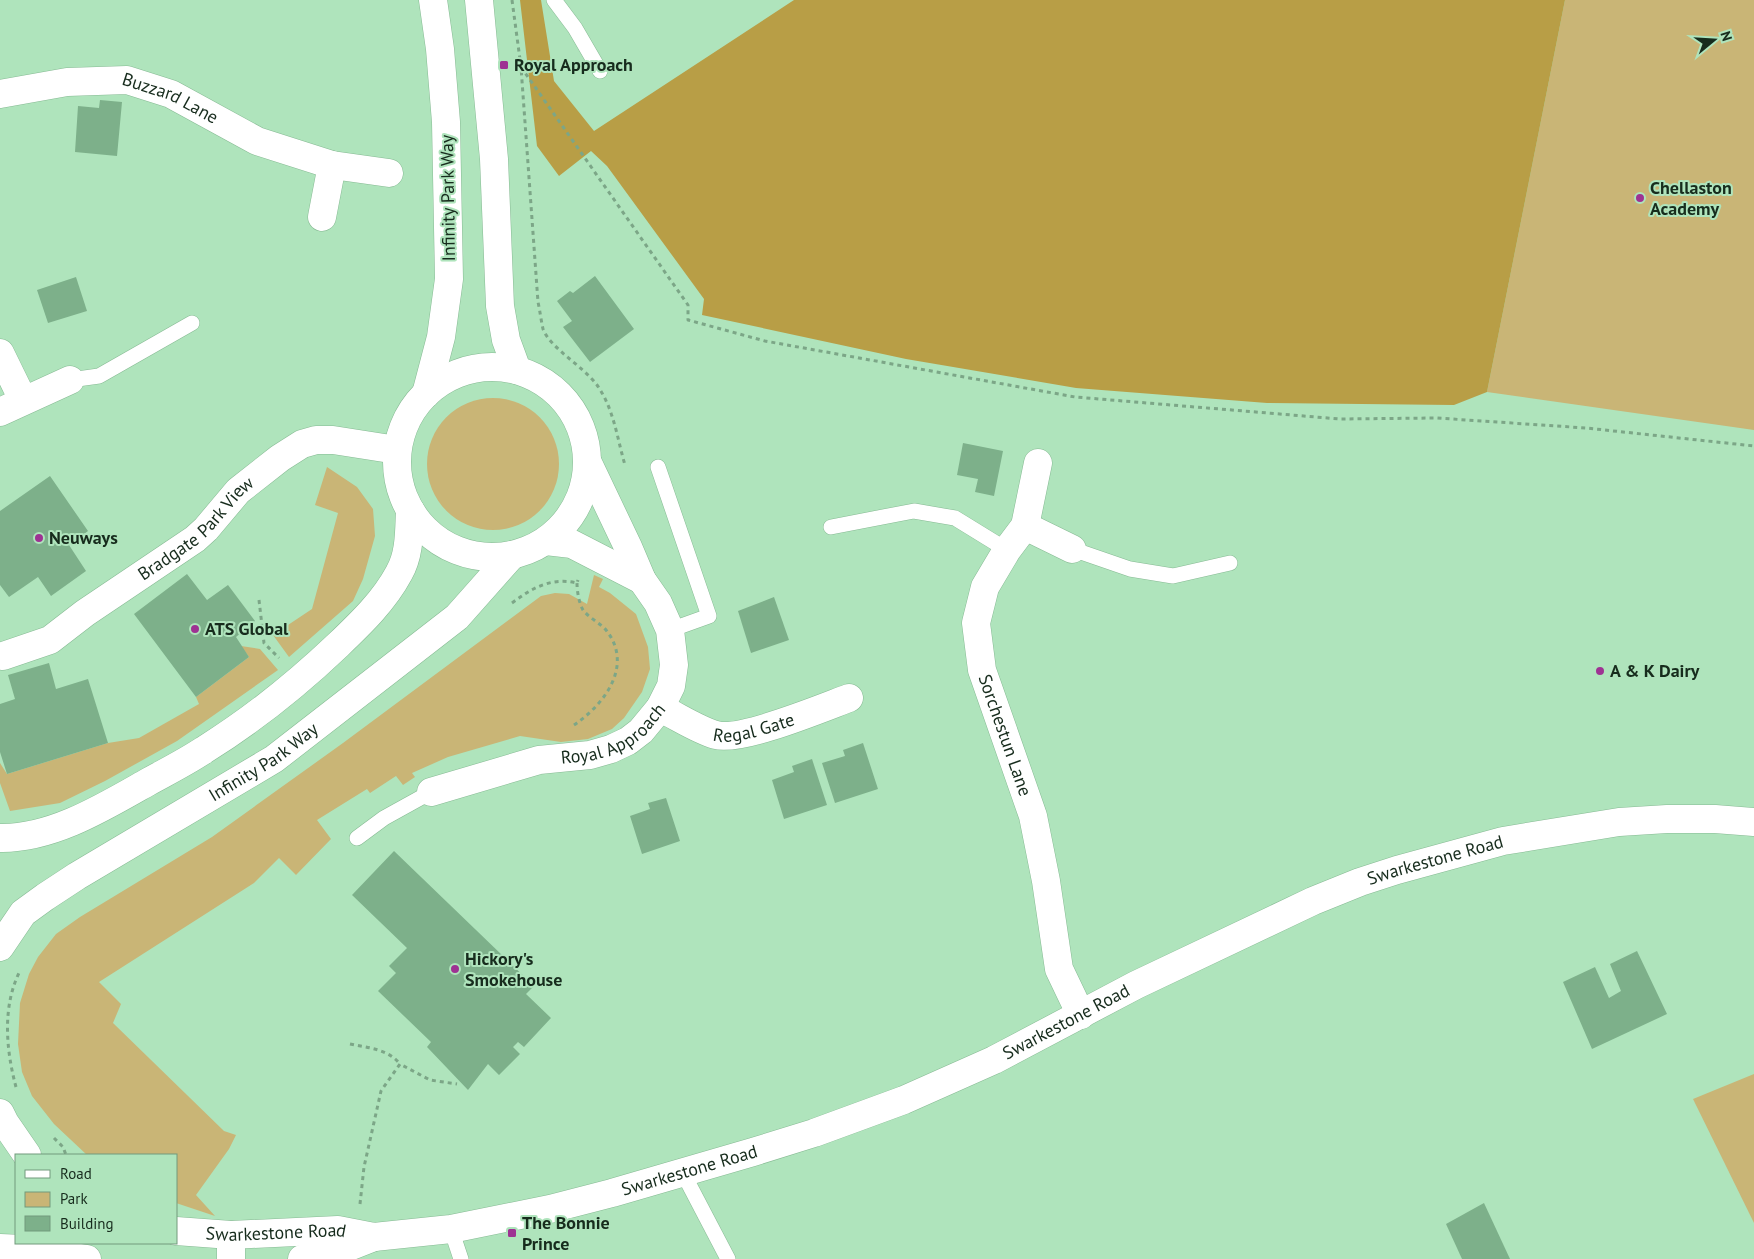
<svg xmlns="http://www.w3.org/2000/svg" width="1754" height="1259" font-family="'PT Sans',sans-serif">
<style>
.green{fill:#c9b576}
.forest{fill:#b89e46}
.building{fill:#7db08a}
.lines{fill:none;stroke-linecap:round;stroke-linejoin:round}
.lane-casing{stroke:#86ba93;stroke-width:16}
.street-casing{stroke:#86ba93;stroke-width:29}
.secondary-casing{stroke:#86ba93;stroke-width:29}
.primary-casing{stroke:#86ba93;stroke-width:29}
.path{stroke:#7ca687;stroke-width:3;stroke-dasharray:4 4;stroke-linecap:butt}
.lane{stroke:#fff;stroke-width:15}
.street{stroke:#fff;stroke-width:28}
.secondary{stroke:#fff;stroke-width:28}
.primary{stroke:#fff;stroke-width:28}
.poi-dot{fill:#9e3293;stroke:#afe4bc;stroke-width:2}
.labels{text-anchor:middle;stroke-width:4;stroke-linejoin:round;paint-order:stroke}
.poi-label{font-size:18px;font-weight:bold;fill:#172c1d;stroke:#afe4bc;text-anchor:start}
.street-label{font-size:18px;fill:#172c1d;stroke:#afe4bc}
</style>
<rect width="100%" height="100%" fill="#afe4bc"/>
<g class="green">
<path d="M1565,0H1754V430L1487,392Z"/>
<circle cx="493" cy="464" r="66"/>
<path d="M327,467L357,487L373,509L375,536L363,579L353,601L289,657L273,635L312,609L338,513L315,505Z"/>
<path d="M594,575L603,579L599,587L610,593L636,614L648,647L650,669L642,692L624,718L612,729L588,739L561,742L520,736L448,757L412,773L415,777L403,785L396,776L370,793L367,789L317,820L331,839L296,875L279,858L254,883L99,982L121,1004L113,1023L224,1131L236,1135L229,1149L196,1195L215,1216L176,1203V1155H87L54,1124L32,1096L22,1072L18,1044L20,1003L29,974L38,957L56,934L80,917L212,837L343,743L541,596L555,593L569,594L587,604Z"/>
<path d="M241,646L260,649L278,670L177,741L105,781L60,803L10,811L0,783V763L7,774L108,743L139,738L199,704L196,697L249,657Z"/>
<path d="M1754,1074V1223L1693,1099Z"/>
</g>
<path class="forest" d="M520,0H541L554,81L594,131L794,0H1565L1487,392L1454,405L1267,403L1076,388L906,359L702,315L704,299L607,166L591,151L559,176L537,146Z"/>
<g class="building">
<path d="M100,100L122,102L117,156L75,152L78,106L99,108Z"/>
<path d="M595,276L634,329L590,362L563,327L572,321L557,301L570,291L573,293Z"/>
<path d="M76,277L87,311L48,323L37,290Z"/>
<path d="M963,443L1003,451L994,496L975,492L978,479L957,475Z"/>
<path d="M50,476L88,531L69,545L86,571L51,596L38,577L9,597L0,585V511Z"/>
<path d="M187,574L207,600L228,585L255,621L236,637L249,657L196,697L134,614Z"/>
<path d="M774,597L789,640L751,653L738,611Z"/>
<path d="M49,663L56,689L88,679L108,743L7,774L0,752V704L15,699L8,675Z"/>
<path d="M863,743L878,789L835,803L822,763L845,756L843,750Z"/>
<path d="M812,759L827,805L784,819L772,780L794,772L792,766Z"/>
<path d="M666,798L680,841L642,854L630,816L650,809L648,803Z"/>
<path d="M394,851L534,986L526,994L551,1018L524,1047L518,1042L513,1047L520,1054L499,1075L488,1064L468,1090L427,1047L431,1042L378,991L396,973L389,966L407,948L352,895Z"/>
<path d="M1637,951L1667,1014L1592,1049L1563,982L1595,967L1609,998L1621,991L1610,964Z"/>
<path d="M1484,1203L1510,1259H1462L1446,1224Z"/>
</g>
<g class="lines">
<defs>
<g id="lane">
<path d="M554,0L575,28L600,71"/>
<path d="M70,380L99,376L192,323"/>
<path d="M658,467L709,616L670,630"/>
<path d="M831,527L914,511L955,518L1007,550"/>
<path d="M1072,549L1130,569L1173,576L1230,563"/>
<path d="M357,838L384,818L431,792"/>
<path d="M683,1173L728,1259"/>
<path d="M451,1229L461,1259"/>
</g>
<g id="street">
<path id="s1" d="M0,94L67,82L127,80L171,94L257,141L332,165L389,173"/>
<path d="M322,217L332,165"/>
<path d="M0,353L23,400"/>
<path d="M0,412L70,380"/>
<path id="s2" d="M1038,463L1025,526L1007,550L985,587L976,623L982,670L1033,816L1046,881L1059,969L1081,1015"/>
<path d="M1025,526L1072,549"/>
<path d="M546,541L572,544L642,580"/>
<path id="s3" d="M3,656L50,640L85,613L195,539L206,529L238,491L280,458L302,444L316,440H333L397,450"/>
<path id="s4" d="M660,708C677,716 698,730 716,735C741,742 822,708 849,698"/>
<path id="s5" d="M431,792L539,760L590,755L611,749L628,741L641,731L660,708L671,686L674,665L670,630L658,603L642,580L628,547L588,463"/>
<path d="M231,1259V1235"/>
</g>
<g id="secondary">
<path d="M479,0L494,159L500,306L506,340L517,370"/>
<circle cx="492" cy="462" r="95"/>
<path d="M426,394L441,337L449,279L446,122L440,49L433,0"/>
<path d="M0,838C52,839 104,807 148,782C166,772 186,762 204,750C252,720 297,684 338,645C361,623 384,601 399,573C410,554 409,531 410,510"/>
<path id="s6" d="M0,947L23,913L45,897L77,876L274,759L457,617L512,555"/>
</g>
<g id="primary">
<path d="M0,1113L5,1123L27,1155"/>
<path id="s7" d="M176,1231L231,1235L338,1230L374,1237L451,1229L550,1209L612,1193L753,1152L814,1133L904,1100L994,1060L1136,985L1313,901L1360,882L1397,870L1503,841L1619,822L1667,819H1715L1754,822"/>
<path d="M0,1248L23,1249L87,1259"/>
<path d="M302,1259L341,1250L374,1237"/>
</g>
</defs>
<use href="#lane" class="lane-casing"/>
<use href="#street" class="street-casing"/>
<use href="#secondary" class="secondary-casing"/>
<use href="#primary" class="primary-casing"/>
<g class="path">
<path d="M512,0L521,67L538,302C540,311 541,320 543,329C550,348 583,366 597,385C614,409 617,438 625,465"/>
<path d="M521,67L688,305V320L765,341L1075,397L1340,419L1437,418L1586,428L1754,446"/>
<path d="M259,600L264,643L279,658"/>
<path d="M512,603C532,588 551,577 577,583L578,580"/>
<path d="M574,725C605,704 634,665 606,630C600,623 589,618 583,610C579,603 577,591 577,583"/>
<path d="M350,1044C369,1048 388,1049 400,1064"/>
<path d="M16,1087C6,1050 2,1006 20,971"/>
<path d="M54,1138L63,1147L66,1155"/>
<path d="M360,1204L364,1167L381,1091L400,1064L430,1080L457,1084"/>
</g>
<use href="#lane" class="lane"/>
<use href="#street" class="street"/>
<use href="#secondary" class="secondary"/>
<use href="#primary" class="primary"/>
</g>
<g class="poi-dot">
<rect x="499" y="60" width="10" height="10" rx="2.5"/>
<circle cx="1640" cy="198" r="5"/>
<circle cx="39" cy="538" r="5"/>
<circle cx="195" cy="629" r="5"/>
<circle cx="1600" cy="671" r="5"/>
<circle cx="455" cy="969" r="5"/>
<rect x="507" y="1228" width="10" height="10" rx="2.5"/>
</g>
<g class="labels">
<g class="poi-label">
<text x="514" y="71">Royal Approach</text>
<text x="1650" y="194">Chellaston<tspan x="1650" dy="21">Academy</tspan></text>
<text x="49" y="544">Neuways</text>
<text x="205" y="635">ATS Global</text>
<text x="1610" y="677">A &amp; K Dairy</text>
<text x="465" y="965">Hickory's<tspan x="465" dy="21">Smokehouse</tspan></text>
<text x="522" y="1229">The Bonnie<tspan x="522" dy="21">Prince</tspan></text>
</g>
<g class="street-label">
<text dy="6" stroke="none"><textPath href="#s1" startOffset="175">Buzzard Lane</textPath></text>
<text transform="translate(448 198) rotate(-91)" y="6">Infinity Park Way</text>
<text dy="6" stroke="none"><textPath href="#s3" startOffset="234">Bradgate Park View</textPath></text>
<text dy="6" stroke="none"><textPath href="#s4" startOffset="101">Regal Gate</textPath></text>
<text dy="6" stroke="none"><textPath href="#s5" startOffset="194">Royal Approach</textPath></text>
<text dy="6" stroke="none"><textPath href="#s2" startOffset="291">Sorchestun Lane</textPath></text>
<text dy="6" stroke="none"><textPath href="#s6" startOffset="325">Infinity Park Way</textPath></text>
<text dy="6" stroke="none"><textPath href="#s7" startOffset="1332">Swarkestone Road</textPath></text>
<text dy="6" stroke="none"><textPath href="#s7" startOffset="928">Swarkestone Road</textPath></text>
<text dy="6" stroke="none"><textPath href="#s7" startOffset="522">Swarkestone Road</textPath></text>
<text dy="6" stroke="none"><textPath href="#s7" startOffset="100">Swarkestone Road</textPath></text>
</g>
</g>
<rect x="15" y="1154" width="162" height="90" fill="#afe4bc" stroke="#729a7c"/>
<rect x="25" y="1170" width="25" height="8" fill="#ffffff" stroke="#729a7c"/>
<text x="60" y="1179" font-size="15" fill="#172c1d">Road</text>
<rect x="25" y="1192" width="25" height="15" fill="#c9b576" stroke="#729a7c"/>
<text x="60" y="1204" font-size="15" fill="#172c1d">Park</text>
<rect x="25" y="1216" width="25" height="15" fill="#7db08a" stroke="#729a7c"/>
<text x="60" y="1229" font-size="15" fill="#172c1d">Building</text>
<g transform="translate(1714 40) rotate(72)" stroke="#afe4bc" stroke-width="4" paint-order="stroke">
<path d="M0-4L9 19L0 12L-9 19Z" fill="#172c1d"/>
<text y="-8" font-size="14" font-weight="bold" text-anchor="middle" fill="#172c1d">N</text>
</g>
</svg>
